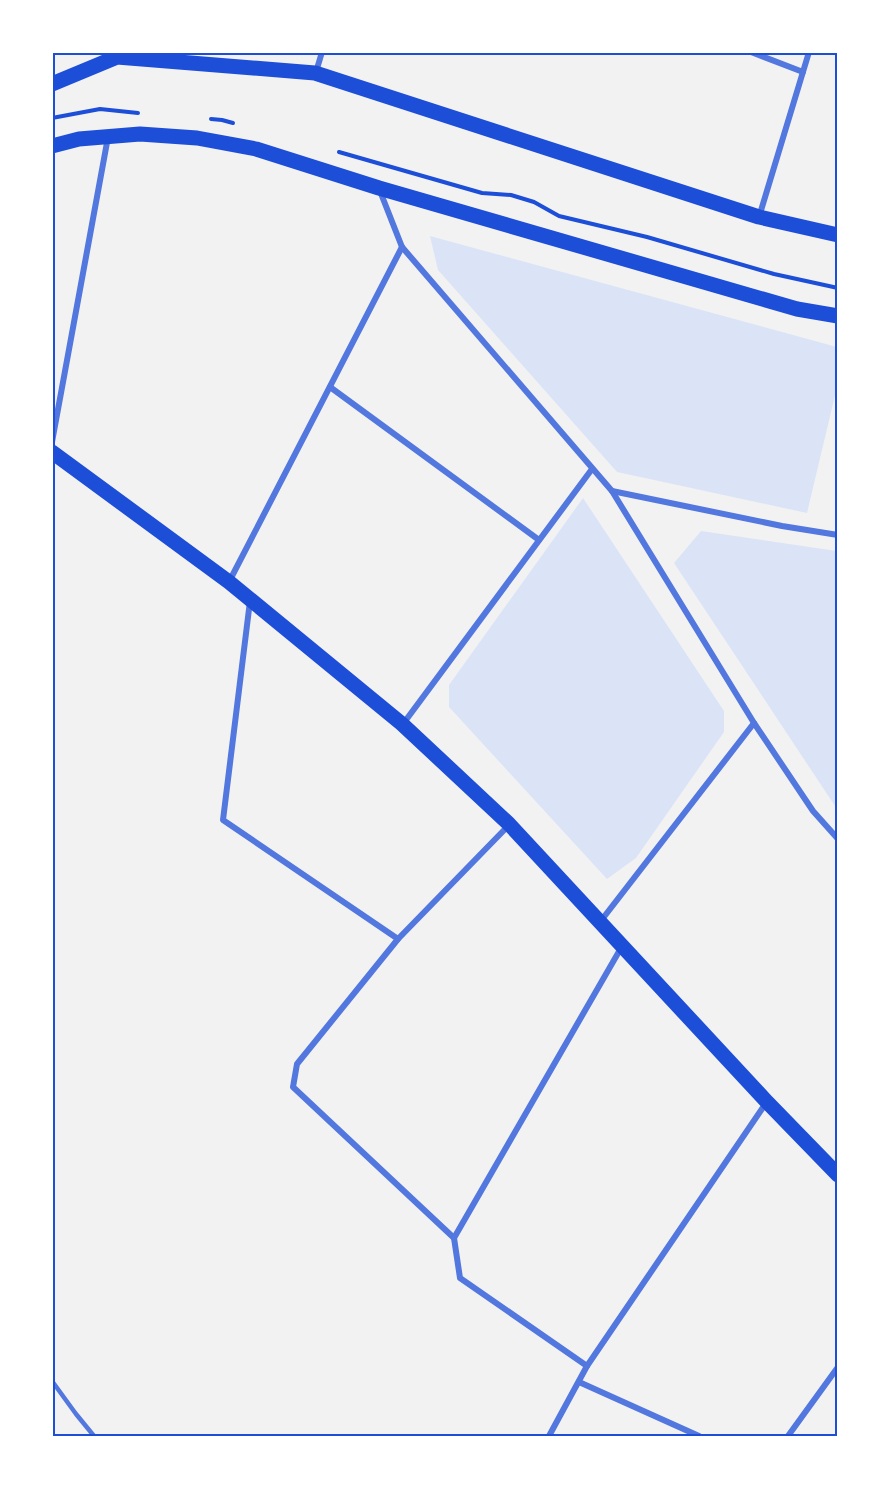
<svg xmlns="http://www.w3.org/2000/svg" width="890" height="1489" font-family="'Noto Sans',sans-serif">
<style>
.green{fill:#dbe4f7}
.lines{fill:none;stroke-linecap:round;stroke-linejoin:round}
.path{stroke:#1d4ed8;stroke-width:4}
.service{stroke:#5277de;stroke-width:4.5}
.minor{stroke:#5277de;stroke-width:6}
.primary{stroke:#1d4ed8;stroke-width:15}
.neatline{fill:none;stroke:#1d4ed8;stroke-width:2}
</style>
<rect width="100%" height="100%" fill="#f2f2f2"/>
<g class="green">
<path d="M430,236L837,347V387L807,513L617,472L438,270Z"/>
<path d="M583,498L724,711V732L636,858L607,879L449,707V685Z"/>
<path d="M701,531L837,551V809L674,563Z"/>
</g>
<g class="lines">
<g class="path">
<path d="M52,118L100,109L138,113"/>
<path d="M211,119L222,120L233,123"/>
<path d="M339,152L482,193L511,195L534,202L559,216L647,237L774,274L838,288"/>
</g>
<path class="service" d="M52,1381L76,1414L94,1436"/>
<g class="minor">
<path d="M751,52L803,72"/>
<path d="M316,72L322,52"/>
<path d="M380,191L402,247L612,491L754,723L813,811L838,839"/>
<path d="M759,217L809,52"/>
<path d="M330,387L539,540"/>
<path d="M52,442L108,137"/>
<path d="M612,491L782,526L838,535"/>
<path d="M230,580L402,247"/>
<path d="M250,601L223,820L398,939"/>
<path d="M403,724L592,469"/>
<path d="M600,922L754,723"/>
<path d="M454,1238L293,1087L297,1064L398,939L508,826"/>
<path d="M587,1366L460,1278L454,1238L621,948"/>
<path d="M579,1382L699,1436"/>
<path d="M549,1436L587,1366L766,1103"/>
<path d="M788,1436L838,1367"/>
</g>
<g class="primary">
<path d="M52,84L117,57L315,73L759,217L838,235"/>
<path d="M52,146L79,139L140,134L197,138L256,149L379,188L797,309L838,316"/>
<path d="M52,452L229,582L402,724L509,824L767,1102L838,1175"/>
</g>
</g>
<rect width="890" height="1489" fill="none" stroke="#ffffff" stroke-width="108"/>
<rect x="54" y="54" width="782" height="1381" class="neatline"/>
</svg>
